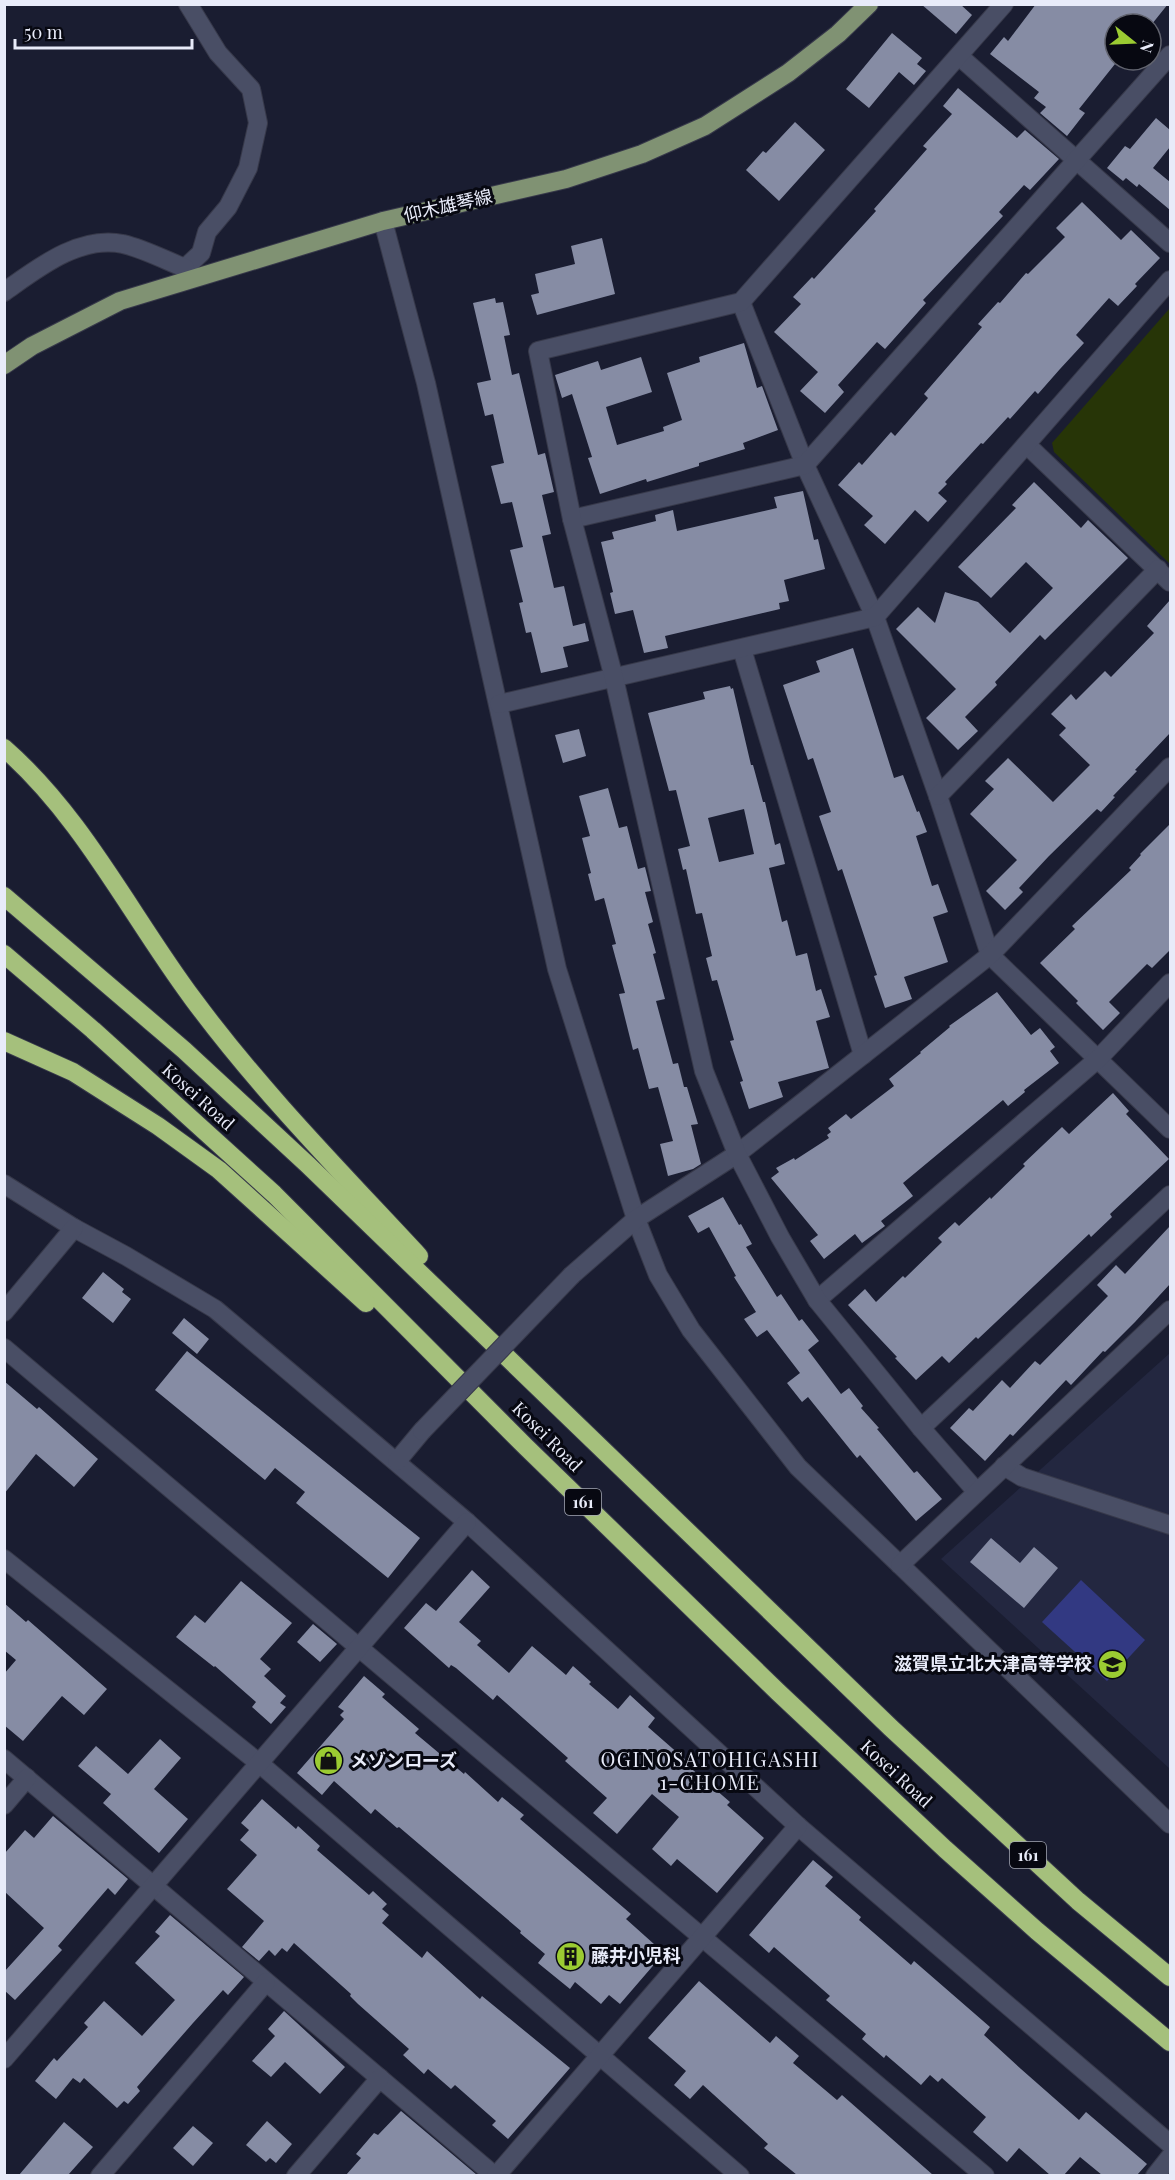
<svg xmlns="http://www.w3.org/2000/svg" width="1175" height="2180" font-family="'Playfair Display','Noto Sans JP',serif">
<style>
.built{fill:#232740}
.green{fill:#273507}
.water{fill:#323982}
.building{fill:#868ca4;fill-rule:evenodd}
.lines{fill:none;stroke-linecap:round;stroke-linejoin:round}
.minor-casing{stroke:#37394a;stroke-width:20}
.major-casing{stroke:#37394a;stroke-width:20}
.highway-casing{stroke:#37394a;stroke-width:20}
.minor{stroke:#494e65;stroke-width:18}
.major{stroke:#809273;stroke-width:18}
.highway{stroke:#a5c07c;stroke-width:18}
.minor-bridge-casing{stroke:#37394a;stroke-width:20;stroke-linecap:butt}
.minor-bridge{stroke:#494e65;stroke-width:18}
.labels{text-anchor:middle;stroke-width:6;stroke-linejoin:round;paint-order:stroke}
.shield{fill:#070811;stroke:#a4a7b3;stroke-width:1.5}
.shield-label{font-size:16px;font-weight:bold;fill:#e8ebf9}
.street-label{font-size:18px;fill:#e8ebf9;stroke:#070811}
.poi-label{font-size:18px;font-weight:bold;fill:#e8ebf9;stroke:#070811;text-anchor:start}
.neighbourhood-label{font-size:20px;letter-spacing:1.5px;fill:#e8ebf9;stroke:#070811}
</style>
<rect width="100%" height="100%" fill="#1a1d31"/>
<path class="built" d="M1170,1353V1769L941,1559Z"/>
<path class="green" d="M1170,308V564L1054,452L1052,443Z"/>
<path class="water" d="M1081,1580L1145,1640L1107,1681L1042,1622Z"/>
<g class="building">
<path d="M921,4H960L972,15L956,34Z"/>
<path d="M1036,4H1168L1152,24H1115V64L1079,109L1085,113L1067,136L1040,113L1046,107L1034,98L1039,92L990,54L1004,37L1008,41Z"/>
<path d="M892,33L922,58L917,64L926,71L914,85L899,72L869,108L846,89Z"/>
<path d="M958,88L1017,138L1025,130L1059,159L1030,190L1024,185L999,212L1003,216L923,300L926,303L885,349L877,342L838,385L844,392L825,413L800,391L818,372L774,332L801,304L793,297L812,277L814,279L876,211L874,209L927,149L923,146L952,114L943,106Z"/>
<path d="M1156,118L1170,130V147L1153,168L1170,182V210L1139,184L1137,187L1126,178L1123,181L1107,168L1125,146L1130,149Z"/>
<path d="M795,122L825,150L779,201L746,170L763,151L766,153Z"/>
<path d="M1082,202L1121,240L1131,230L1160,258L1135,284L1137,286L1118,306L1109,298L1076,335L1084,343L1060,369L1038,394L1035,391L1010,419L1008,417L983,444L981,443L945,482L947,484L938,493L947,501L928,522L915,510L885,544L864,525L873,516L838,485L859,462L862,465L891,432L895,436L928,398L924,394L982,327L978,324L998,302L1000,303L1026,273L1028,274L1065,237L1056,228Z"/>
<path d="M602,238L615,294L537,315L531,295L539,293L535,274L575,264L571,246Z"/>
<path d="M495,298L496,303L503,302L510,335L504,336L512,375L519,373L538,455L545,453L554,492L542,495L551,534L542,536L554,588L564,586L573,626L585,623L589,641L563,647L568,667L541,673L531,632L526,633L519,603L523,602L510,550L523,547L512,502L501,504L491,466L504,463L493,414L485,416L477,383L491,380L473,303Z"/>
<path d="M744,343L757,388L762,386L778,430L743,443L745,449L699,463V466L647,482L646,479L600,494L588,458L592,457L572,394L562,398L555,375L598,361L601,370L641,357L652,392L606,407L617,445L664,431L663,427L682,420L667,373L700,362L699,357Z"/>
<path d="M1034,482L1081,528L1088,520L1128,558L1045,640L1040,635L995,682L997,685L965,717L978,731L958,750L926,718L956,689L896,629L918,607L935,623L945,592L978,602L1010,633L1053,588L1026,562L991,598L958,567L1016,508L1012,505Z"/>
<path d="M803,491L814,540L818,539L825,569L784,580L789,601L779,603L780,609L665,636L668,648L644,653L633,610L615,614L610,593L613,592L601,542L614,539L612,532L656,521L655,515L673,510L677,531L777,508L774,497Z"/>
<path d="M1170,600V733L1135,770L1137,771L1113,796L1115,797L1101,812L1097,809L1049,856L1019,888L1023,892L1005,910L986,891L1017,860L970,814L994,789L985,781L1008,758L1053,802L1090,765L1059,735L1066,728L1051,714L1071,694L1076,700L1105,671L1111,677L1154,633L1147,626Z"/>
<path d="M853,648L894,778L903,775L917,812L919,811L927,832L916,836L932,886L938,884L948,912L933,917L948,962L904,977L912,999L885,1008L874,976L877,975L842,869L838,871L819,816L831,812L813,758L808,760L783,685L820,672L816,661Z"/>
<path d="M730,686L731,689L733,688L751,765H753L763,802H765L775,845L780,843L785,864L769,868L782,922L787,920L796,956L807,953L816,991L821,989L830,1017L816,1021L829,1068L778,1082L783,1097L749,1109L740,1082L743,1081L730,1041L734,1040L717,980L712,981L706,958L712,956L702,913L696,914L686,869L683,870L678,849L690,846L676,790L669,791L648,713L705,699L703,692ZM744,809L754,854L719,862L708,818Z"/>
<path d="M579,729L586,756L563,763L555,735Z"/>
<path d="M608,788L619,828L627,826L638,869L645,867L651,891L645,892L653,922L648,924L656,953L653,954L665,999L656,1001L673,1064L678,1063L684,1087H687L698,1124L691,1125L701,1164L693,1169L668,1176L660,1144L673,1141L658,1087L649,1089L638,1048L633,1050L619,994L625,993L612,945L616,944L604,898L595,901L588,874L591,873L582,838L590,836L579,796Z"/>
<path d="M1170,824V950L1152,968L1147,964L1109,1002L1120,1013L1103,1030L1076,1003L1078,1001L1040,963L1075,929L1072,926L1131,870L1129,868L1141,855L1140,854Z"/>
<path d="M997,992L1031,1035L1040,1028L1055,1047L1050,1051L1059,1063L1024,1090L1025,1092L1008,1106L1003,1100L903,1183L913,1196L881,1221L885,1226L862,1243L855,1234L824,1259L810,1241L818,1235L771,1178L779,1172L776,1168L794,1158L795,1160L829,1138L827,1135L831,1132L828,1128L846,1114L851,1119L894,1086L889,1079L921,1053L920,1052L950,1027L949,1026Z"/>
<path d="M1113,1093L1129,1111L1126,1114L1169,1159L1110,1214L1112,1217L1091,1237L1089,1234L978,1339L976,1337L949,1363L942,1356L916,1380L895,1358L897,1357L848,1305L865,1289L876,1302L903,1276L905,1278L942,1242L938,1238L955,1222L959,1226L990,1197L991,1199L1025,1166L1023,1164L1062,1127L1069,1134Z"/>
<path d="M723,1197L739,1225L741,1224L752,1244L746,1247L777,1297L781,1294L799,1321L802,1319L819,1341L808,1350L841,1394L849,1388L863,1406L861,1408L879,1428L877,1429L914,1473L917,1471L942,1499L916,1521L860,1455L857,1458L808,1397L802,1402L787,1383L800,1373L767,1330L757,1337L744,1319L756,1312L734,1277L736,1276L709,1227L698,1233L688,1216Z"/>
<path d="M1170,1226V1284L1135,1322L1105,1352L1103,1351L1071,1385L1066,1380L1013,1436L1010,1434L985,1461L950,1428L969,1408L973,1411L1002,1380L1010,1388L1035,1361L1040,1365L1108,1296L1097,1285L1116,1265L1125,1274Z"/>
<path d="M103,1272L124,1289L122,1292L131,1299L113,1323L82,1298Z"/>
<path d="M184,1318L209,1339L197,1354L172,1333Z"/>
<path d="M187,1351L420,1538L388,1578L296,1503L305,1492L275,1468L265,1480L155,1390Z"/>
<path d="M4,1381L37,1409L39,1407L98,1459L74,1487L36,1454L4,1494Z"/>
<path d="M991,1538L1020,1563L1034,1547L1058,1568L1024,1608L970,1562Z"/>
<path d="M472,1570L490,1587L459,1622L481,1641L477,1645L509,1673L532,1646L566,1675L573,1666L591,1682L589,1684L618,1709L630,1695L655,1718L648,1727L688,1762L686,1764L730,1802L727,1805L764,1838L717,1893L677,1859L671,1866L652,1849L679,1817L652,1794L617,1834L593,1813L607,1798L565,1761L568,1758L497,1695L493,1700L456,1668L451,1665L449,1668L404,1628L426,1603L436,1611Z"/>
<path d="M241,1581L292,1623L260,1659L271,1669L264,1676L286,1696L280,1703L286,1707L271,1724L252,1707L256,1702L215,1666L214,1667L176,1637L195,1615L205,1623Z"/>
<path d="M4,1603L26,1622L28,1620L107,1689L84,1715L62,1696L23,1741L4,1725V1674L16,1660L4,1650Z"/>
<path d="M313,1624L337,1644L320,1662L297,1642Z"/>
<path d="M364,1676L385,1694L382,1697L419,1729L415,1733L464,1774L465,1772L498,1802L502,1797L524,1815L520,1819L631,1914L626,1919L664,1953L620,2004L609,1995L601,2004L575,1982L570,1989L538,1963L545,1954L520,1933L521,1931L399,1827L397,1828L375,1809L371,1814L334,1781L322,1795L297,1773L344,1719L340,1715L344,1711L338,1707Z"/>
<path d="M160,1739L181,1758L154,1789L188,1819L159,1853L103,1803L111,1794L78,1766L96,1746L128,1774Z"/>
<path d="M262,1799L296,1829L298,1826L320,1846L317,1850L369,1895L373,1891L387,1904L382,1909L389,1915L382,1923L422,1958L427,1951L480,1999L482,1996L570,2068L508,2139L492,2125L496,2121L455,2085L451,2089L428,2069L424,2074L403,2055L409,2049L358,2004L350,1996L351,1994L294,1943L287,1952L282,1948L275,1956L269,1950L259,1961L242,1947L264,1921L227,1889L257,1855L240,1840L249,1830L241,1823Z"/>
<path d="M53,1816L128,1879L115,1895L108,1888L58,1946L62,1950L15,2000L4,1990V1972L44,1928L5,1892V1853L25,1830L34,1838Z"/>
<path d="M813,1860L833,1877L825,1886L861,1917L859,1920L911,1965L914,1961L990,2027L984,2035L1021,2069L1079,2120L1086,2112L1147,2164L1137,2175H1102L1080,2157L1064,2175H1050L1019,2148L1007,2162L973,2132L986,2117L942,2078L938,2082L930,2075L921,2085L886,2055L884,2058L862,2039L866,2034L826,2000L830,1996L774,1947L769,1953L749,1935Z"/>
<path d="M170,1915L244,1977L228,1995L223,1990L193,2023L137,2087L140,2091L128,2104L124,2101L117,2108L84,2078L80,2083L73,2078L56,2099L35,2081L54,2058L57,2061L88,2027L84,2023L104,2001L142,2036L175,2000L135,1963L160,1936L155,1932Z"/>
<path d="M699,1981L770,2043L776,2036L799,2056L793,2063L837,2100L842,2095L933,2175H797L764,2148L768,2144L703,2085L690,2099L674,2085L686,2071L648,2038Z"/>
<path d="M284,2011L345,2067L320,2094L285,2062L271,2077L252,2061L275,2036L268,2029Z"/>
<path d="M401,2111L477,2175H346L361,2158L356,2154L374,2133L378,2135Z"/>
<path d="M267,2121L292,2144L276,2163L270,2158L266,2162L246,2145Z"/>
<path d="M64,2122L93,2147L68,2175H19Z"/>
<path d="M193,2126L213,2143L193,2166L173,2148Z"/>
</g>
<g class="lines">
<defs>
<g id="minor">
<path d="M959,56L1170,243"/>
<path d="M383,221L426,383L557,969L636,1219L658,1275L691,1330L798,1467L1170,1824"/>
<path d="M185,268L201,253L207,232L228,207L248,168L258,123L251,89L218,53L188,4"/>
<path d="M4,292C38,268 79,235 123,244C144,249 165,260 185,268"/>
<path d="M741,302L805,465L875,617L938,796L990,955L1170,1129"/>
<path d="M1027,445L1170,582"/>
<path d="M572,519L805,465L1170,55"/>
<path d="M742,649L863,1055"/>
<path d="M499,704L875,617L1170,280"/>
<path d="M938,796L1158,569"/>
<path d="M4,1184L74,1228L126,1256L215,1309L467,1522L798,1826L1170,2144"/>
<path d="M572,1275L636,1219L737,1154L990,955L1170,767"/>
<path d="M817,1300L1099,1058L1170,983"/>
<path d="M4,1312L74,1228"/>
<path d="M4,1348L985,2176"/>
<path d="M921,1428L1170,1195"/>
<path d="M397,1461L422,1431"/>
<path d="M1004,1466L1022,1477L1170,1525"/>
<path d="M976,1491L921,1428L817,1300L780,1237L737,1154L704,1071L614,678L572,519L538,351L741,302L1004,4"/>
<path d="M4,1559L259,1763L740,2176"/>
<path d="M900,1565L1170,1310"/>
<path d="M4,1759L495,2176"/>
<path d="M4,1805L27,1778"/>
<path d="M4,2059L467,1522"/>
<path d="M100,2176L266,1982"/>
<path d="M296,2176L380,2078"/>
<path d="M496,2176L798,1826"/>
<path d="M1155,2176L1170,2157"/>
</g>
<path id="major" d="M4,365L32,346L120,301L383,221L566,179L642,154L705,126L788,73L838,34L869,4"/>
<g id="highway">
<path d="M4,748C83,817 131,916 193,999C261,1091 341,1172 419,1256"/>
<path d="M4,896L184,1050L308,1165L891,1728L1078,1901L1170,1977"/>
<path d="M4,954L93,1030L274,1194L526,1447L778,1692L945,1849L1037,1931L1170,2042"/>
<path d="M4,1041L73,1072L158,1126L219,1170L366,1303"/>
</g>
</defs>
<use href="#minor" class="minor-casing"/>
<use href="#major" class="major-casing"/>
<use href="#highway" class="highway-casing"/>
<use href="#minor" class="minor"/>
<use href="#major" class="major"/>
<use href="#highway" class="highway"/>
<defs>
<path id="minor-bridge" d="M422,1431L572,1275"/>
</defs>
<use href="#minor-bridge" class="minor-bridge-casing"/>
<use href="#minor-bridge" class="minor-bridge"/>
</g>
<defs>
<symbol id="school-disc" viewBox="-11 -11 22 22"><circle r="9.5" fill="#9bcb32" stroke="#070811"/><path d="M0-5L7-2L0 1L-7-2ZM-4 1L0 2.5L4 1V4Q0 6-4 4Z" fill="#111"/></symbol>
<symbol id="shop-disc" viewBox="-11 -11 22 22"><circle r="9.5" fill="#9bcb32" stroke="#070811"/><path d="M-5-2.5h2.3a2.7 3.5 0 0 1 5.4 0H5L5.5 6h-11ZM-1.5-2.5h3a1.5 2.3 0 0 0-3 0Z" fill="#111"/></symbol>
<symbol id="building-disc" viewBox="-11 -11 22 22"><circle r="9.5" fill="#9bcb32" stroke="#070811"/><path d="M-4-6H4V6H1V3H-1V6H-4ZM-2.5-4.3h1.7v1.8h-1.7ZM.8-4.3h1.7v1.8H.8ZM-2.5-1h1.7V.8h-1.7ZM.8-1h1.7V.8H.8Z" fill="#111"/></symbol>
</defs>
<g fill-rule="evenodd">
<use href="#school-disc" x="1096" y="1648" width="33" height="33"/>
<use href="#shop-disc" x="312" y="1744" width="33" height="33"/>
<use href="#building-disc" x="554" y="1940" width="33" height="33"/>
</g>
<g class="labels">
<g class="shield">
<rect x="565" y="1489" width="36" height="26" rx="4.5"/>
<rect x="1010" y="1842" width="36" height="26" rx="4.5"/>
</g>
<g class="shield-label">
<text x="583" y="1508">161</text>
<text x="1028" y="1861">161</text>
</g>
<g class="street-label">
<text transform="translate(448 206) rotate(-13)" y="6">仰木雄琴線</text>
<text transform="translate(198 1097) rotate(42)" y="6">Kosei Road</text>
<text transform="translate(547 1437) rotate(45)" y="6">Kosei Road</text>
<text transform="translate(896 1774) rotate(43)" y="6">Kosei Road</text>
</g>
<g class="poi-label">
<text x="1092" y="1670" text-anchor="end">滋賀県立北大津高等学校</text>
<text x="350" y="1767">メゾンローズ</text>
<text x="591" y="1962">藤井小児科</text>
</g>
<g class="neighbourhood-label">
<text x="710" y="1767">OGINOSATOHIGASHI<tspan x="710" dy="23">1-CHOME</tspan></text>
</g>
</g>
<rect width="1175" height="2180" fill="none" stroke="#e8ebf9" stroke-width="12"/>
<g transform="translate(1133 42) rotate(108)"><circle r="28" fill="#070811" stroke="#61636e" stroke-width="1.5"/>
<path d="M0-4.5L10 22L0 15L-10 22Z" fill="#9bcb32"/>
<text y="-9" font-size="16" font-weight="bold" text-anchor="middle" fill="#e8ebf9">N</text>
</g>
<path d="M15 39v9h177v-9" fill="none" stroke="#e8ebf9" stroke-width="3"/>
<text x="24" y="39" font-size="18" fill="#e8ebf9" stroke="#070811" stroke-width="4.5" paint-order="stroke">50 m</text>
</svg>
